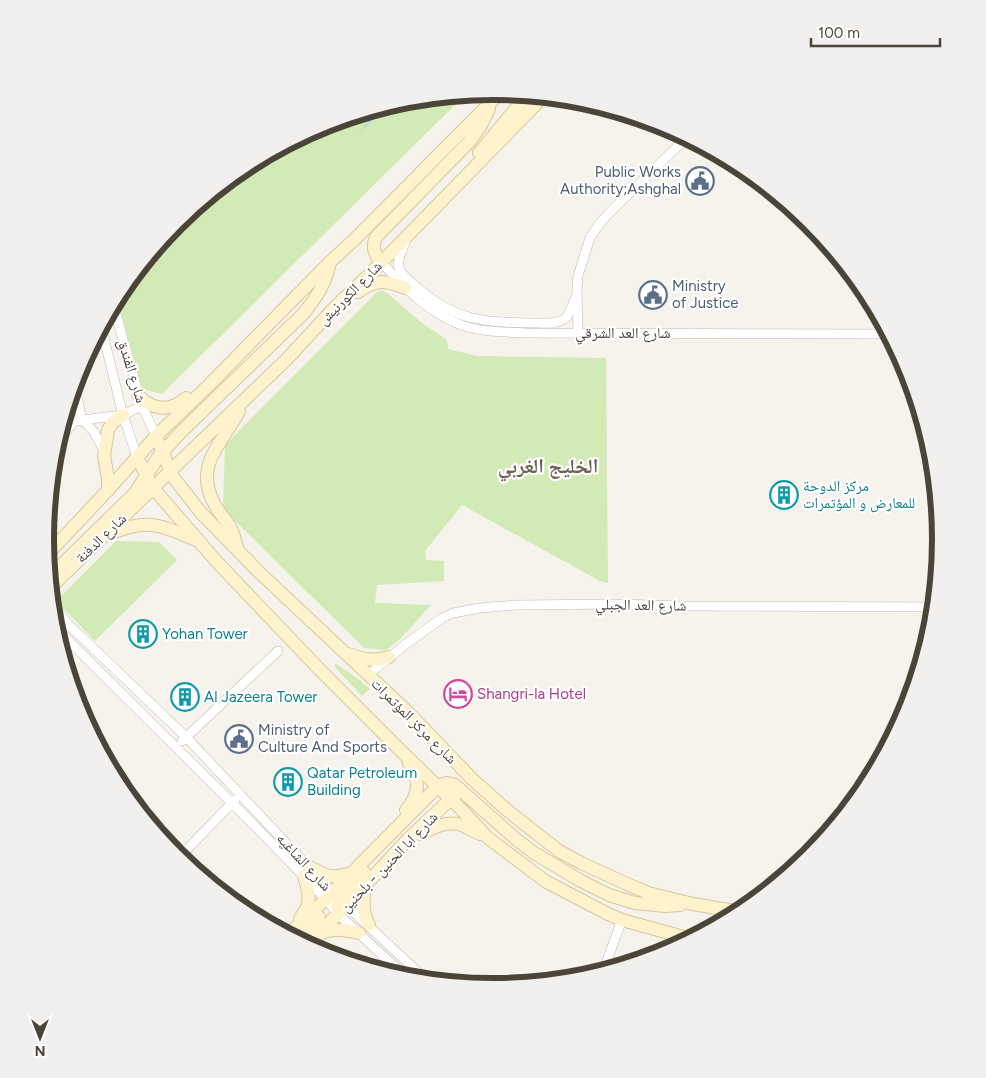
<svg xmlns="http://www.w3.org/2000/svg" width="986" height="1078" font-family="Figtree,'Noto Naskh Arabic',sans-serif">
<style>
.green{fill:#d2eab5}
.water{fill:#a9d4f2}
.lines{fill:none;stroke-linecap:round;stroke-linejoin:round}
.street-casing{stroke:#c2bbae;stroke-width:10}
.secondary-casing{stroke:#d6c79b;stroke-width:14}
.street{stroke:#fff;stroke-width:9}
.secondary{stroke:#fff3cd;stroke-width:12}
.labels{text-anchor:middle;stroke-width:4.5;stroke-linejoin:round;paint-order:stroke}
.service-label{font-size:15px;fill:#4e5e75;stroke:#fff;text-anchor:start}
.street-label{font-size:15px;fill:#4b4439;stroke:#fff}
.culture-label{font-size:15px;fill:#0d838f;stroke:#fff;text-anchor:start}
.hotel-label{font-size:15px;fill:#b23c85;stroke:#fff;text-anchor:start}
.district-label{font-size:20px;font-weight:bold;fill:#6e6250;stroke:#fff}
.rim{fill:none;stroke:#4b4439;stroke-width:6}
</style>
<rect width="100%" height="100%" fill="#f6f3ec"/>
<g class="green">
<path d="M466,94L162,394L142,389L117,297L121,290L176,222L244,166L322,125L406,100Z"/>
<path d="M382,290L387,293L422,323L447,340L448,349L477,356L606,358L608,583L600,581L462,505L425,551L426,560L444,561V581L377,585L375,603L431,605L401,638L386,650L364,648L223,509L225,445L377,292Z"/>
<path d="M116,541L159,542L177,560L95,641L56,601Z"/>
<path d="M336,664L357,678L370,689L362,696L334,666Z"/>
</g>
<path class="water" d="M388,105L359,133L379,108Z"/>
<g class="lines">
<defs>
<g id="street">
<path d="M406,239C404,248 396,258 399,268C403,277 413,284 420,290C456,321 484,322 530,323C542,323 557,325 567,317L577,295"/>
<path d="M381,262C405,288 429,314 464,326C484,332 505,332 526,333L889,334"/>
<path d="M113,304L142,406L156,436"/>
<path d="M101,326L123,415L137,457"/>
<path d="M578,333L577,289L578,276L590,238L600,223L610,212L678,146L689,138"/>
<path d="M74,385L82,419L94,432L104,451"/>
<path d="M52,465L58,458L64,434L74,421L123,415L142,406"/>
<path d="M51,599L57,610L68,624L186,737L333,893L419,973L429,981"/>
<path d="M53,625L250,821L326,899L338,914L407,978"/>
<path d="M368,675L406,644L442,618L453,613L480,608L516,605L623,604L677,606L934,607"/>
<path d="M182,741L278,651"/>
<path d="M179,858L197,839L235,800"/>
<path d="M603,971L622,920"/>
</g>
<g id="secondary">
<path d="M479,153L528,94"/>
<path d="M381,262C374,254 371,246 377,236L469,142L480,127L489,109"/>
<path d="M358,292C377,279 384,280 405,288"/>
<path d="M138,395C153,411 170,412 186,398"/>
<path d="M156,436L173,477L202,514L261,574L408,712L472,779L508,811L559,851L581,863L625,883L648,893L693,904L741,912"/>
<path d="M137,457L153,488L217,562L320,670L401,751L460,808L487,837L545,881L608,914L622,920L691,939"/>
<path d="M108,490V478L104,456L108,430L113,422L123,415"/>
<path d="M108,535C146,517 160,525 196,540"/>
<path d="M237,547C235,539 233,532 229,525C223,517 216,509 212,499C195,462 225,440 239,411"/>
<path d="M47,555L108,490L156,436L210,384L330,262L354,240L501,92"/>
<path d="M49,577L135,493L159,456L181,432L303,314C317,297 326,283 330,262"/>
<path d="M50,588L192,450L286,360L337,305L373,271L544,96"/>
<path d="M348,654C362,659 374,662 389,657"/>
<path d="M406,810C420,794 420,781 409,763"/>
<path d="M420,834C433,828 447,820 462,825C468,828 474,832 480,834"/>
<path d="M310,867C328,877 331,879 352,873"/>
<path d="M365,886C363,900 362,912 369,925"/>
<path d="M338,914L337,908L340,899L364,872"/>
<path d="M300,919C302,915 305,911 307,907C311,897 307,886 304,876"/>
<path d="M320,934C334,927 345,930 359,933"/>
<path d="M288,935L326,899L438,786L447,783L455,785L517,840L534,853L581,881L609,895L635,903L665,906L680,905"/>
<path d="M297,940L319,917"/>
<path d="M307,945L347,905L408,839L456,794"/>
</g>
</defs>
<use href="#street" class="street-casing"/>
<use href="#secondary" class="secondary-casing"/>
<use href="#street" class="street"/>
<use href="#secondary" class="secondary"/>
</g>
<defs>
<symbol id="civic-ring" viewBox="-11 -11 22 22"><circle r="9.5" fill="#fff" stroke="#5c6f8a" stroke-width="1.5"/><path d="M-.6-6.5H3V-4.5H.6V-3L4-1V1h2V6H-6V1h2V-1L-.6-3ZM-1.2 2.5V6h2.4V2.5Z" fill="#5c6f8a"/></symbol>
<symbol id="building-ring" viewBox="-11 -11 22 22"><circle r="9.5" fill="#fff" stroke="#0f9aa8" stroke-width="1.5"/><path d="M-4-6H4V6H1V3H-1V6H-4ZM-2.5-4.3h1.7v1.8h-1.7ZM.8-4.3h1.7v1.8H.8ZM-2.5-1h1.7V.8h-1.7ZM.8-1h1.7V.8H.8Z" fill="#0f9aa8"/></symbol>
<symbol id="hotel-ring" viewBox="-11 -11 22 22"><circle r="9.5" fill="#fff" stroke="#d1479c" stroke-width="1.5"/><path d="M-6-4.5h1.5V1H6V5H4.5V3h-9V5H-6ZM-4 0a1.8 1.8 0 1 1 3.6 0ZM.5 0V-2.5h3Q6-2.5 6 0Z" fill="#d1479c"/></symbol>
</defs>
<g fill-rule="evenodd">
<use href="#civic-ring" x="684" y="165" width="32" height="32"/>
<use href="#civic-ring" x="637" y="279" width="32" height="32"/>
<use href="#building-ring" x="768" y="479" width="32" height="32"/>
<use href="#building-ring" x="127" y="618" width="32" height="32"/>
<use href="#hotel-ring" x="442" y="678" width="32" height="32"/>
<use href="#building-ring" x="169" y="681" width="32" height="32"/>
<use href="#civic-ring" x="223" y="723" width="32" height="32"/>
<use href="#building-ring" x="272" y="766" width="32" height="32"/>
</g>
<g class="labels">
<g class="service-label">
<text x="681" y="177" text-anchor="end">Public Works<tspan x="681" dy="17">Authority;Ashghal</tspan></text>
<text x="672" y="291">Ministry<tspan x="672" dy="17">of Justice</tspan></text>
<text x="258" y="735">Ministry of<tspan x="258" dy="17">Culture And Sports</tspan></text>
</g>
<g class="street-label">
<text transform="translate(350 293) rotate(-45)" y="5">شارع الكورنيش</text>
<text x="623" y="338">شارع العد الشرقي</text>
<text transform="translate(132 371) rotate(73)" y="5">شارع الفندق</text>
<text transform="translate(101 538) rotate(-44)" y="5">شارع الدفنة</text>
<text transform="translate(641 605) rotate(1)" y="5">شارع العد الجبلي</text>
<text transform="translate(414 721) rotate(45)" y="5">شارع مركز المؤتمرات</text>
<text transform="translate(304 862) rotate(47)" y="5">شارع الشاغيه</text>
<text transform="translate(389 862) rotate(-46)" y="5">شارع ابا الحنين - بلحنين</text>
</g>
<g class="culture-label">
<text x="803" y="491">مركز الدوحة<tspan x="803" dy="17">للمعارض و المؤتمرات</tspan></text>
<text x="162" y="639">Yohan Tower</text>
<text x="204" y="702">Al Jazeera Tower</text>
<text x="307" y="778">Qatar Petroleum<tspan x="307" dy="17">Building</tspan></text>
</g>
<g class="hotel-label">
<text x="477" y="699">Shangri-la Hotel</text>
</g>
<g class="district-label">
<text x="548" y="473">الخليج الغربي</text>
</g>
</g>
<path d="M0 0H986V1078H0ZM54 539a439 439 0 1 1 878 0a439 439 0 1 1-878 0Z" fill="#f1f0ef" fill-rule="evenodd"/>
<path class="rim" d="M54 539a439 439 0 1 1 878 0a439 439 0 1 1-878 0Z"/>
<g transform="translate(40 1038) rotate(180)" stroke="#ffffff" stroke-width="4" paint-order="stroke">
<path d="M0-4L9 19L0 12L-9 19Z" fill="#4b4439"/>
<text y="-8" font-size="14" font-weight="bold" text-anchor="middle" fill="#4b4439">N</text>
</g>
<path d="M811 38v8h129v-8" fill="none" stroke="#4b4439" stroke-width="2.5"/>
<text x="818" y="38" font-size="15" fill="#4b4439" stroke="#ffffff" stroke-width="4" paint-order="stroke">100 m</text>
</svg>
